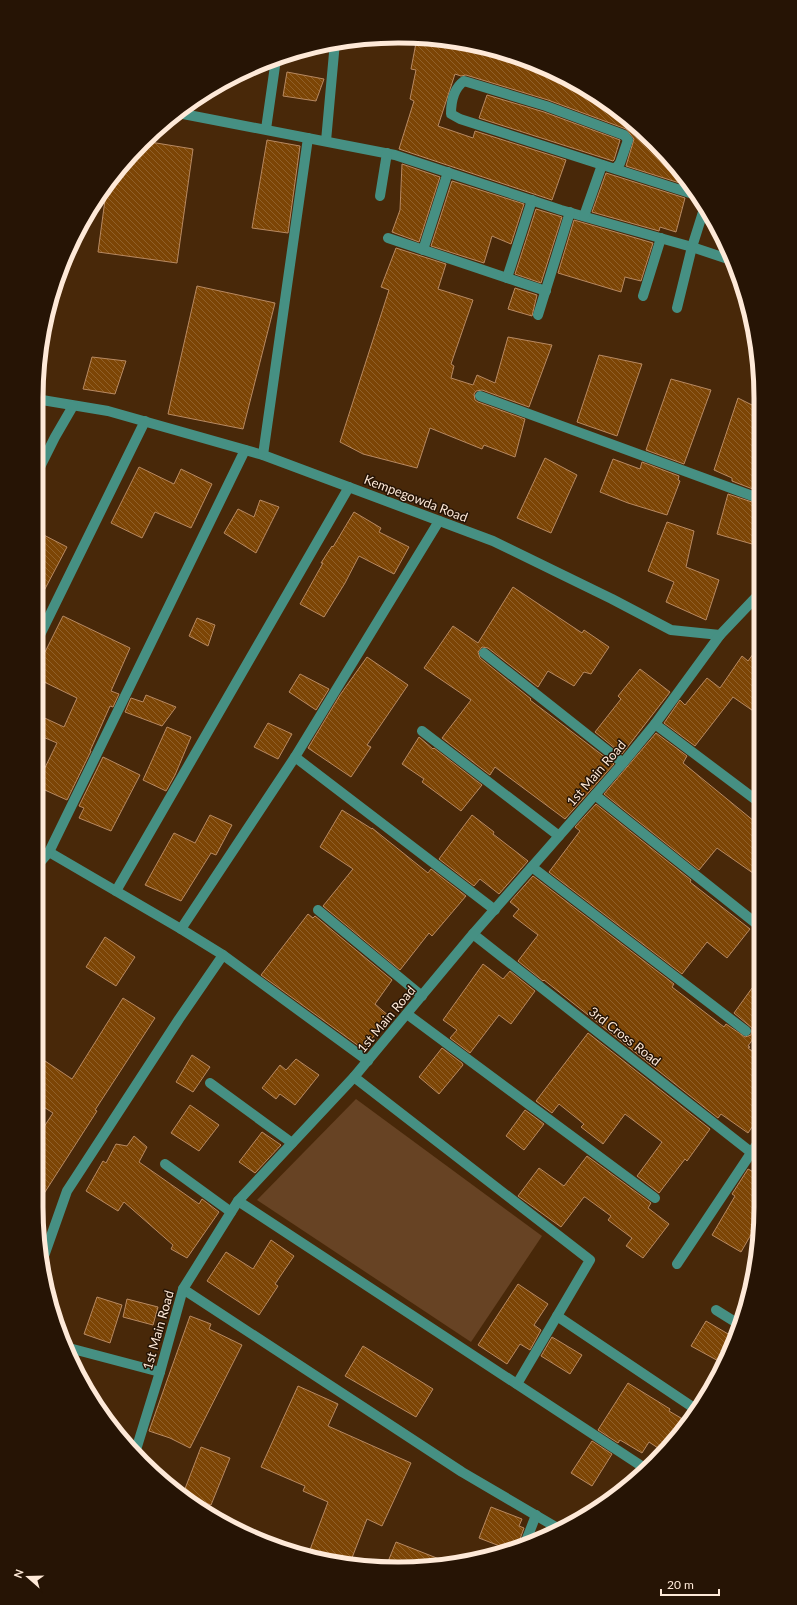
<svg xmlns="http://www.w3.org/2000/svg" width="797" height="1605" font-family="Lato,sans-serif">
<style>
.green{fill:#674324}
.building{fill:url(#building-back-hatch);stroke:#b88961}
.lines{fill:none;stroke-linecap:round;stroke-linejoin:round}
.minor{stroke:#469083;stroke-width:10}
.labels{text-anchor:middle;stroke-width:3;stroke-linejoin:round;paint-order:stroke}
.street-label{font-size:13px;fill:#fee9d8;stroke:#261405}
.rim{fill:none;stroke:#fee9d8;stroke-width:5}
</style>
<defs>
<pattern id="building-back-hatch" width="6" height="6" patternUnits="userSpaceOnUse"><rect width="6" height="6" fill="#7c4505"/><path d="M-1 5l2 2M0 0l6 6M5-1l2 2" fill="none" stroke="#906029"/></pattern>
</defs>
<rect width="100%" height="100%" fill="#482809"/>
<path class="green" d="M356,1099L542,1236L471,1342L257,1200Z"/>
<g class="building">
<path d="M416,43L465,49L555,74L619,111L686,178L690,184L689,186L626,166L634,139L626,129L548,100L466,75L461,76L455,74L438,126L473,138L475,131L566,160L552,200L399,149L414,101L410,99L416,70L411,69Z"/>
<path d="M287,72L324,79L316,101L283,96Z"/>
<path d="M487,95L544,112L620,140L614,160L613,161L479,118Z"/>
<path d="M267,140L300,146L288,233L252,228Z"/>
<path d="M144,141L193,149L177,263L98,252L107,185Z"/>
<path d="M402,164L440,177L419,242L392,232L400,210Z"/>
<path d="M606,173L685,198L676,232L660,227L659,231L592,212Z"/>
<path d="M452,181L524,204L511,244L492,236L484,263L431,246Z"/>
<path d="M536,209L562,217L541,283L515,274Z"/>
<path d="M574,220L653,243L641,281L625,277L621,292L558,273Z"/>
<path d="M396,248L446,264L438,289L473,300L451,364L454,366L451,378L473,385L477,375L495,383L508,337L552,345L529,407L482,390L476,391L474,394L475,400L478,402L525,419L515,457L484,445L482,449L430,428L417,468L363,454L340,442L389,290L381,287Z"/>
<path d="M197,286L275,303L243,429L168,414Z"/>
<path d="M515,288L537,295L532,316L508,309Z"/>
<path d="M599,355L642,364L617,436L577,422Z"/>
<path d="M92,357L126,361L115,394L83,389Z"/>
<path d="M671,379L711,390L684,464L646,450Z"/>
<path d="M738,398L758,408V491L732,481V478L714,470Z"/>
<path d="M545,458L577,475L551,533L517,518Z"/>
<path d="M613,459L640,469L642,462L679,476L678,480L680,481L667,515L628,503L600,492Z"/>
<path d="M139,467L174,484L181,469L212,484L191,528L155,512L142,538L111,523Z"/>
<path d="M728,494L758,504L759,546L717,534Z"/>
<path d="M260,500L279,507L256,553L224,533L238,509L254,517Z"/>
<path d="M354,512L381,528L379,532L409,547L394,574L359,556L345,583L324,617L300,604L323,563H321L332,546L333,547Z"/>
<path d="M667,522L694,531L686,567L719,580L706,620L666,602L674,582L648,571Z"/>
<path d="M36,531L67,547L36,606Z"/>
<path d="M513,587L582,633L584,630L609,647L591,674L584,672L574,686L548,671L538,687L488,648L482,647L478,652L480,658L531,699L530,700L614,764L565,819L495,767L490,775L442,738L471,700L424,668L453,626L478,643Z"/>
<path d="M63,616L130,648L111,691L119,694L113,707L110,706L90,751H91L67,800L36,786L57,743L36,734V714L64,727L77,698L36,678V649H38L45,652Z"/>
<path d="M197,618L215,625L208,646L189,636Z"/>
<path d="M759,646V715L733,697L695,746L664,723L680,700L685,705L707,678L720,688L742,656L748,661Z"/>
<path d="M367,657L408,685L367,745L371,747L351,777L308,748L340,695Z"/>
<path d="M640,669L670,692L622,754L595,732L621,699L618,696Z"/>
<path d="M300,674L329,689L316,710L289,692Z"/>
<path d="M146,695L176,707L162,726L125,712L131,698L143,702Z"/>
<path d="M268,723L292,734L278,759L254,747Z"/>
<path d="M167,727L191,737L175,775L166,791L143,780Z"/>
<path d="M656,733L687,756L683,763L760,826V878L717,848L699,870L604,794Z"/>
<path d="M419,737L433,749L434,748L482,785L461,811L422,782L424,779L402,764Z"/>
<path d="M103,757L140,775L111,831L79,818L84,808L79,806Z"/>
<path d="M596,804L691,880L690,882L750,929L727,958L707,942L682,974L549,872L580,831L575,827Z"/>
<path d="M342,810L372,829V828L428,873L431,869L466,896L432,936L429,933L400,970L323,906L353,869L320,847Z"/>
<path d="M210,815L232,825L216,855L211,853L181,901L145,885L174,833L195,843Z"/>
<path d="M472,815L494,832L493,834L528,861L499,894L480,879L474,886L439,859Z"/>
<path d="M533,876L674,984L672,987L724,1027L726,1024L745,1037L751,1035L752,1028L734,1013L760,977V1029L748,1046L750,1047L748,1048L760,1057L761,1114L748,1133L721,1114L718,1118L544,980L543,981L518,961L538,935L513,916L519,909L510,902Z"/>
<path d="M308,914L313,918L315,916L392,980L375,1004L390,1017L363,1049L261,975Z"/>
<path d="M105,937L135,957L116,986L86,967Z"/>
<path d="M483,964L503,979L510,971L535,991L511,1024L499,1015L470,1053L450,1038L457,1030L443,1020Z"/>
<path d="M123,998L155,1018L95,1110L97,1111L36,1206V1139L53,1113L36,1102V1055L72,1079Z"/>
<path d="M588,1033L710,1129L687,1161L685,1159L659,1193L637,1176L662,1142L625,1114L603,1144L581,1127L584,1124L559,1104L552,1113L536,1101Z"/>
<path d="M442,1048L462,1063L463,1065L439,1094L419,1077Z"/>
<path d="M192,1055L210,1067L193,1092L176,1082Z"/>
<path d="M296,1059L319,1075L295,1105L280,1094L276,1099L262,1088L280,1065L286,1070Z"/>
<path d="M190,1105L219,1125L199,1151L171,1133Z"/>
<path d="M525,1110L544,1124L524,1150L506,1136Z"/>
<path d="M262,1132L281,1145L255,1173L239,1162Z"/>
<path d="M134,1136L147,1147L139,1162L199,1204L202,1199L219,1212L187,1258L171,1249L173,1245L124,1202L118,1211L86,1191L103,1161L106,1163L116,1144L127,1146Z"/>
<path d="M587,1156L651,1203L648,1208L669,1224L643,1258L626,1246L632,1238L608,1220L611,1216L585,1197H584L561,1227L518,1196L539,1168L564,1186Z"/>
<path d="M748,1169L761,1176V1207L760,1219L741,1252L712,1235L735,1196L732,1194Z"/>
<path d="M271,1240L294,1256L275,1284L278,1286L259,1315L207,1281L226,1252L253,1269Z"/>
<path d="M518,1284L548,1304L534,1325L541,1330L530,1350L520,1344L507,1364L478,1345Z"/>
<path d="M97,1297L122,1305L110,1343L84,1334Z"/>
<path d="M127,1299L158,1307L153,1325L123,1317Z"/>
<path d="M190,1316L211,1324L209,1329L242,1345L190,1448L170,1438L149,1431Z"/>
<path d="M706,1321L735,1338L733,1345L722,1363L691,1346Z"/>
<path d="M552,1337L582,1355L570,1374L541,1356Z"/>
<path d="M363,1346L433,1389L416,1417L345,1376Z"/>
<path d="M628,1383L670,1409L669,1411L686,1421L671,1446L664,1452L649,1442L642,1453L620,1440L618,1443L598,1430Z"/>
<path d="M298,1386L338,1404L328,1426L411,1463L382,1526L367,1519L350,1563L328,1562L308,1555L328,1502L303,1491L305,1486L261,1467Z"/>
<path d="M592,1441L612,1454L592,1486L571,1473Z"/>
<path d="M201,1447L230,1458L211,1505L183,1494Z"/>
<path d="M491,1507L522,1519L519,1526L524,1528L520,1539V1543L505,1548L479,1538Z"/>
<path d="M536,1533L544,1536L534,1539Z"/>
<path d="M396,1542L452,1564L446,1566L387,1564Z"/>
</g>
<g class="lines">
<g class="minor">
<path d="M178,113L395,155L561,210L692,247L734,261"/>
<path d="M266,129L276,59"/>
<path d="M326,141L335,42"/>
<path d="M615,169L620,163L628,140L624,135L546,106L464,81C453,89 451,102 451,114L460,119L696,195"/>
<path d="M380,196L387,153"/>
<path d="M584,216L602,165"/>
<path d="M388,238L546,291"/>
<path d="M423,250L448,172"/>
<path d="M507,278L532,200"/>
<path d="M643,296L661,238"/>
<path d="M677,308L692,247L704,209"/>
<path d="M538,315L570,212"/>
<path d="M480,396L758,498"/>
<path d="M36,399L108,411L263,455L493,541L612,599L671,630L720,635L759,594"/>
<path d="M263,455L308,138"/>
<path d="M36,475L55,437L73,406"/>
<path d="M36,643L145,421"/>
<path d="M484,653L623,763"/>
<path d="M655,724L760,803"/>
<path d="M422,731L559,836"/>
<path d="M295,757L495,910"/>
<path d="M595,795L758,925"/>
<path d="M49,852L181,929"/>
<path d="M36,867L49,852L245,450"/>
<path d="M532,867L746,1031"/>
<path d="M116,891L349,487"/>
<path d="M318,910L422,996"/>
<path d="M473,934L752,1153L761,1158"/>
<path d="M407,1014L655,1198"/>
<path d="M368,1061L223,955L181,929L295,757L439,521"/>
<path d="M354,1077L590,1260L517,1384"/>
<path d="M210,1083L292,1143"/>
<path d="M165,1164L231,1212"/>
<path d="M238,1201L646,1469"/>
<path d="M44,1256L67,1191L179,1019L223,955"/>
<path d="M677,1264L761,1138"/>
<path d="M183,1289L462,1472L561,1530"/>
<path d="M716,1310L740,1325"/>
<path d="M557,1316L694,1408"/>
<path d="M69,1348L160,1372"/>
<path d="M135,1453L160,1372L183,1289L238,1201L354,1077L473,934L623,763L655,724L720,635"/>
<path d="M526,1541L536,1515"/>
</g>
</g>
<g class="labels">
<g class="street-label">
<text transform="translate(416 498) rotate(21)" y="5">Kempegowda Road</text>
<text transform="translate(596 773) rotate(-49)" y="5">1st Main Road</text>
<text transform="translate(386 1019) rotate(-50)" y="5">1st Main Road</text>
<text transform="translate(625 1036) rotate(38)" y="5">3rd Cross Road</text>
<text transform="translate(158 1330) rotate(-74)" y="5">1st Main Road</text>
</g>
</g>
<path d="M0 0H797V1605H0ZM398 43H399A355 355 0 0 1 754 398V1207A355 355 0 0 1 399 1562H398A355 355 0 0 1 43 1207V398A355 355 0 0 1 398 43Z" fill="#261405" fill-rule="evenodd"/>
<path class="rim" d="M398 43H399A355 355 0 0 1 754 398V1207A355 355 0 0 1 399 1562H398A355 355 0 0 1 43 1207V398A355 355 0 0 1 398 43Z"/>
<g transform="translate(28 1577) rotate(290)" stroke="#261405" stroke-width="3" paint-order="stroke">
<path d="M0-3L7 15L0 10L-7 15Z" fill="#fee9d8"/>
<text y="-6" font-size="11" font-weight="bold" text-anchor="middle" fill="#fee9d8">N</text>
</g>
<path d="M661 1589v6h58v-6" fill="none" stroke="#fee9d8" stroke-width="2"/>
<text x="667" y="1589" font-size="12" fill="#fee9d8" stroke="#261405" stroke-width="3" paint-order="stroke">20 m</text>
</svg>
